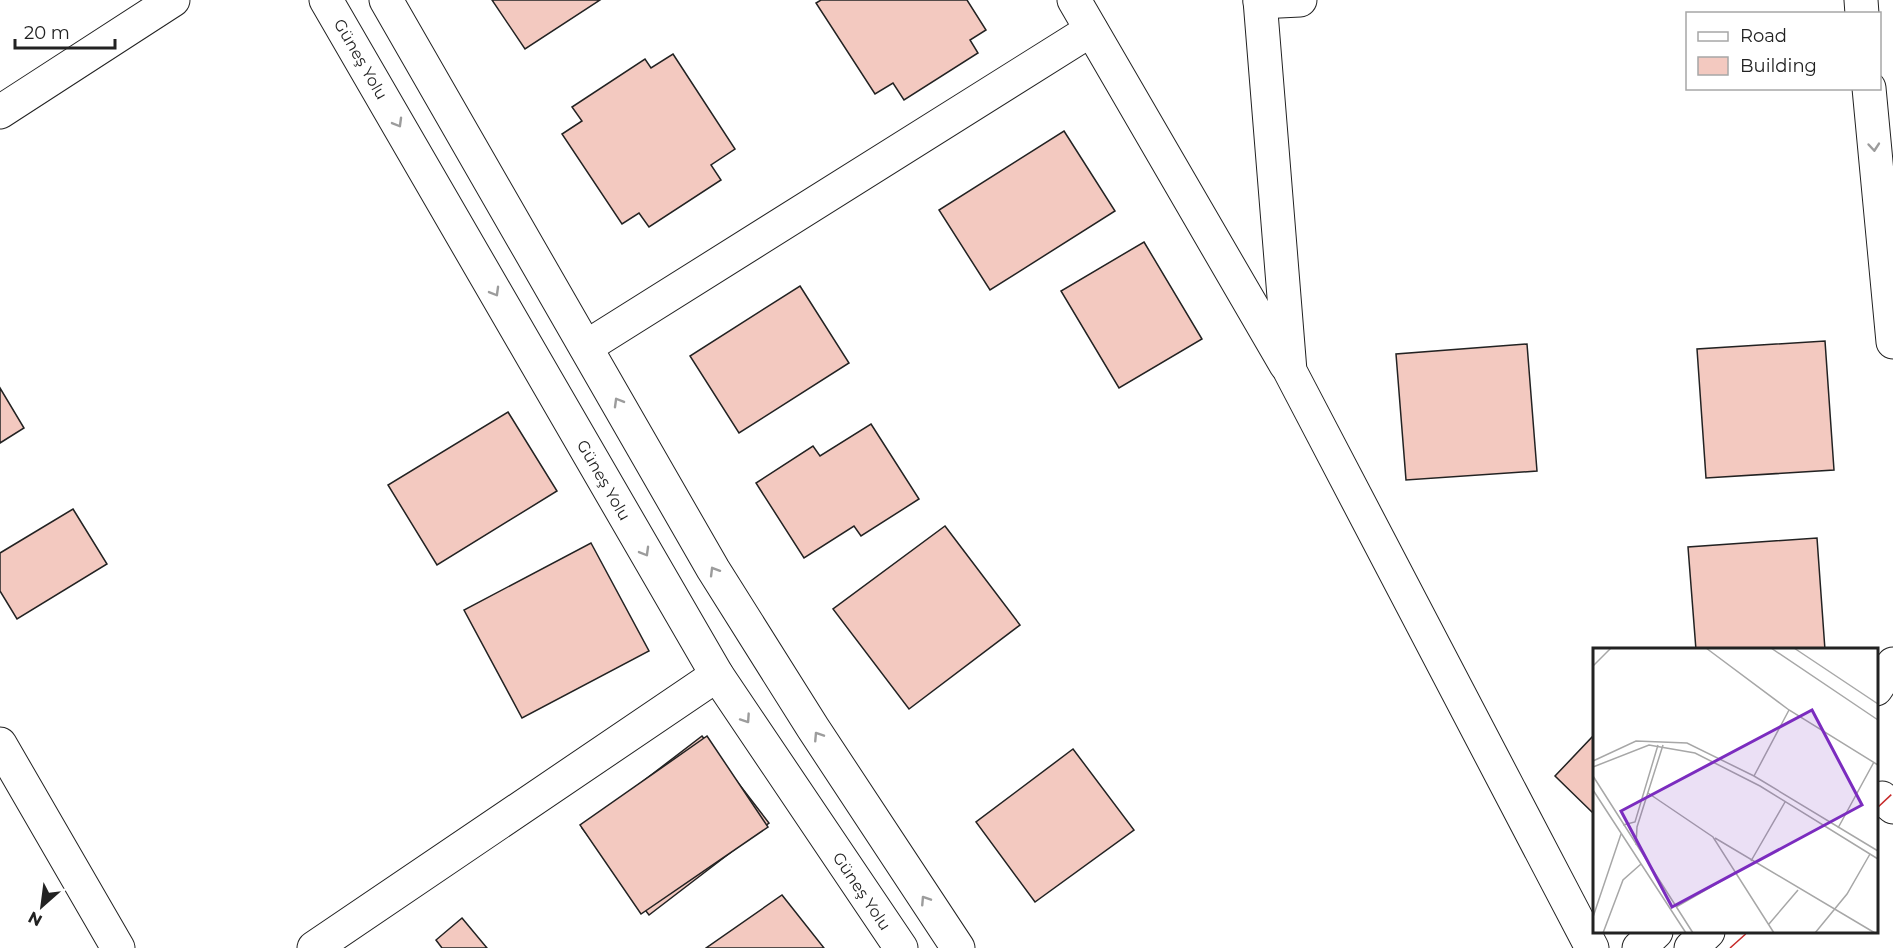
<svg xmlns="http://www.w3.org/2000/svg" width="1893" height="948" font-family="Montserrat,sans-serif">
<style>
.building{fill:#f3c9c0;stroke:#222;stroke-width:1.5}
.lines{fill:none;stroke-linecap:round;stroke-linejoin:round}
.minor-casing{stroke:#222;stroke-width:35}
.minor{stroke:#fff;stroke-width:33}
.power{stroke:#c62828;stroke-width:1.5;stroke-dasharray:21 4.5 3 4.5;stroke-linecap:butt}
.oneway{stroke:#9c9c9c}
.labels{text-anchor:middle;stroke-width:4.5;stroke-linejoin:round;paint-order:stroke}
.street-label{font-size:16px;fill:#222;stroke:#fff}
.inset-road{fill:none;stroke:#a7a7a7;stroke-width:1.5}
.view{fill:#7b2cbf;fill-opacity:0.15;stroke:#7b2cbf;stroke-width:3}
.inset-edge{fill:none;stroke:#222;stroke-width:3}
</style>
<rect width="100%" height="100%" fill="#fff"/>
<g class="building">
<path d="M492,0H600L525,49Z"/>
<path d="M821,0H967L986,30L970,40L978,53L904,100L893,83L875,94L816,3Z"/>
<path d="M673,54L735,149L711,165L721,180L649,227L639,213L622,224L562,134L582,121L572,107L645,59L651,68Z"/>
<path d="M1064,131L1115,211L990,290L939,210Z"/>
<path d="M1144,242L1202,339L1119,388L1061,291Z"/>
<path d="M800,286L849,363L739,433L690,356Z"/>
<path d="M1825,341L1834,470L1706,478L1697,349Z"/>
<path d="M1527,344L1537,471L1406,480L1396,354Z"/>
<path d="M0,388L24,428L0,443Z"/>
<path d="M508,412L557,491L437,565L388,485Z"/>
<path d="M871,424L919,499L861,536L854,526L804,558L756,483L813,446L820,456Z"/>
<path d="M73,509L107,564L17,619L0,591V553Z"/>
<path d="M945,526L1020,625L909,709L833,609Z"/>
<path d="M1817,538L1825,650H1696L1688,547Z"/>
<path d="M591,543L649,651L522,718L464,610Z"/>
<path d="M1594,735V814L1555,776Z"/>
<path d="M702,736L769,823L649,915L582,828Z"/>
<path d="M707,736L768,827L641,914L580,825Z"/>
<path d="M1073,749L1134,830L1035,902L976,822Z"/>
<path d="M782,895L824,948H706Z"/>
<path d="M462,918L487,948H442L436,940Z"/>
</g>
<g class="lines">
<defs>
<g id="minor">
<path d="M326,0L717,675L901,948"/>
<path d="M386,0L713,569L813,728L958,948"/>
<path d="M1074,0L1286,365"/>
<path d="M1260,0L1290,371L1592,948"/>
<path d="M1861,0L1862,14"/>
<path d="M1260,2L1300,0"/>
<path d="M1869,88L1893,342"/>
<path d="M0,112L173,0"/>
<path d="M586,347L1091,30"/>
<path d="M1876,689L1893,664"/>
<path d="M0,744L118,948"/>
<path d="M1876,799L1882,798L1893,807"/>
<path d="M314,948L717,675"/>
<path d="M1639,948L1656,932"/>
<path d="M1691,948L1708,932"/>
</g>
</defs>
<use href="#minor" class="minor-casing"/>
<use href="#minor" class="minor"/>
<g class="power">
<path d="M1876,809L1893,793"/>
<path d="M1730,948L1748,932"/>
</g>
</g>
<defs><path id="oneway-chevron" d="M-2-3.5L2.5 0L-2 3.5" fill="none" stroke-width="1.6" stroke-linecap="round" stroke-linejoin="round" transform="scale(1.5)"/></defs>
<g class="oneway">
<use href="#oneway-chevron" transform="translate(398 123) rotate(60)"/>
<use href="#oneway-chevron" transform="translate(1874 147) rotate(85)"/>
<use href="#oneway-chevron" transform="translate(495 292) rotate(60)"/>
<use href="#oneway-chevron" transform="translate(618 402) rotate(-120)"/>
<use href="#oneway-chevron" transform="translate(645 552) rotate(60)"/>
<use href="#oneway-chevron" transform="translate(714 571) rotate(-121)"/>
<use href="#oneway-chevron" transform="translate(746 719) rotate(56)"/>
<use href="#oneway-chevron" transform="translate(818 736) rotate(-123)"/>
<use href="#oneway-chevron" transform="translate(925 900) rotate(-123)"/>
</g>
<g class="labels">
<g class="street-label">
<text transform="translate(361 59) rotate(60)" y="6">Güneş Yolu</text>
<text transform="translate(604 480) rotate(60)" y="6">Güneş Yolu</text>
<text transform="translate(862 891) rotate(56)" y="6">Güneş Yolu</text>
</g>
</g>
<g transform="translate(1593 648)">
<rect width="285" height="285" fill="#fff"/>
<path class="inset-road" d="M113,0L196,62L285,117M178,0L285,72M201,0L285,56M0,18L18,0M0,113L43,93L94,95L161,128L285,203M0,119L56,97L102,105L167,138L285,211M0,128L100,285M161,128L196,62M0,142L93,285M55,145L120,189L181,285M30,177L42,174L65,97M245,180L281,114M122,190L282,285M43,197L44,179L70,97M158,213L192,154M83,259L142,225M0,269L28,186M176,276L205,242M10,285L30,232L48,216M222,285L254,246L277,206"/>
<path class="view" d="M219,62L269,157L79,259L28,163Z"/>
<rect width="285" height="285" class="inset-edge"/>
</g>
<rect x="1686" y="12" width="195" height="78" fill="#ffffff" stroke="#a7a7a7" stroke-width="1.5"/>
<rect x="1698" y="32" width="30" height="9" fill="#ffffff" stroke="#a7a7a7" stroke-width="1.5"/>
<text x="1740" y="42" font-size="18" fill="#222222">Road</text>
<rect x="1698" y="57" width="30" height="18" fill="#f3c9c0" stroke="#a7a7a7" stroke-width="1.5"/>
<text x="1740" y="72" font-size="18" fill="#222222">Building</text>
<g transform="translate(42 906) rotate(208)" stroke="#ffffff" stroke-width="4.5" paint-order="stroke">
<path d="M0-4.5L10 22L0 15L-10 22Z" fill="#222222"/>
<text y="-9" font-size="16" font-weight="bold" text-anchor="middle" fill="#222222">N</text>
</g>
<path d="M15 39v9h100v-9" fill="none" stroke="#222222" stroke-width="3"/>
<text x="24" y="39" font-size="18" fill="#222222" stroke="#ffffff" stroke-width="4.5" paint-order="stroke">20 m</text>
</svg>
